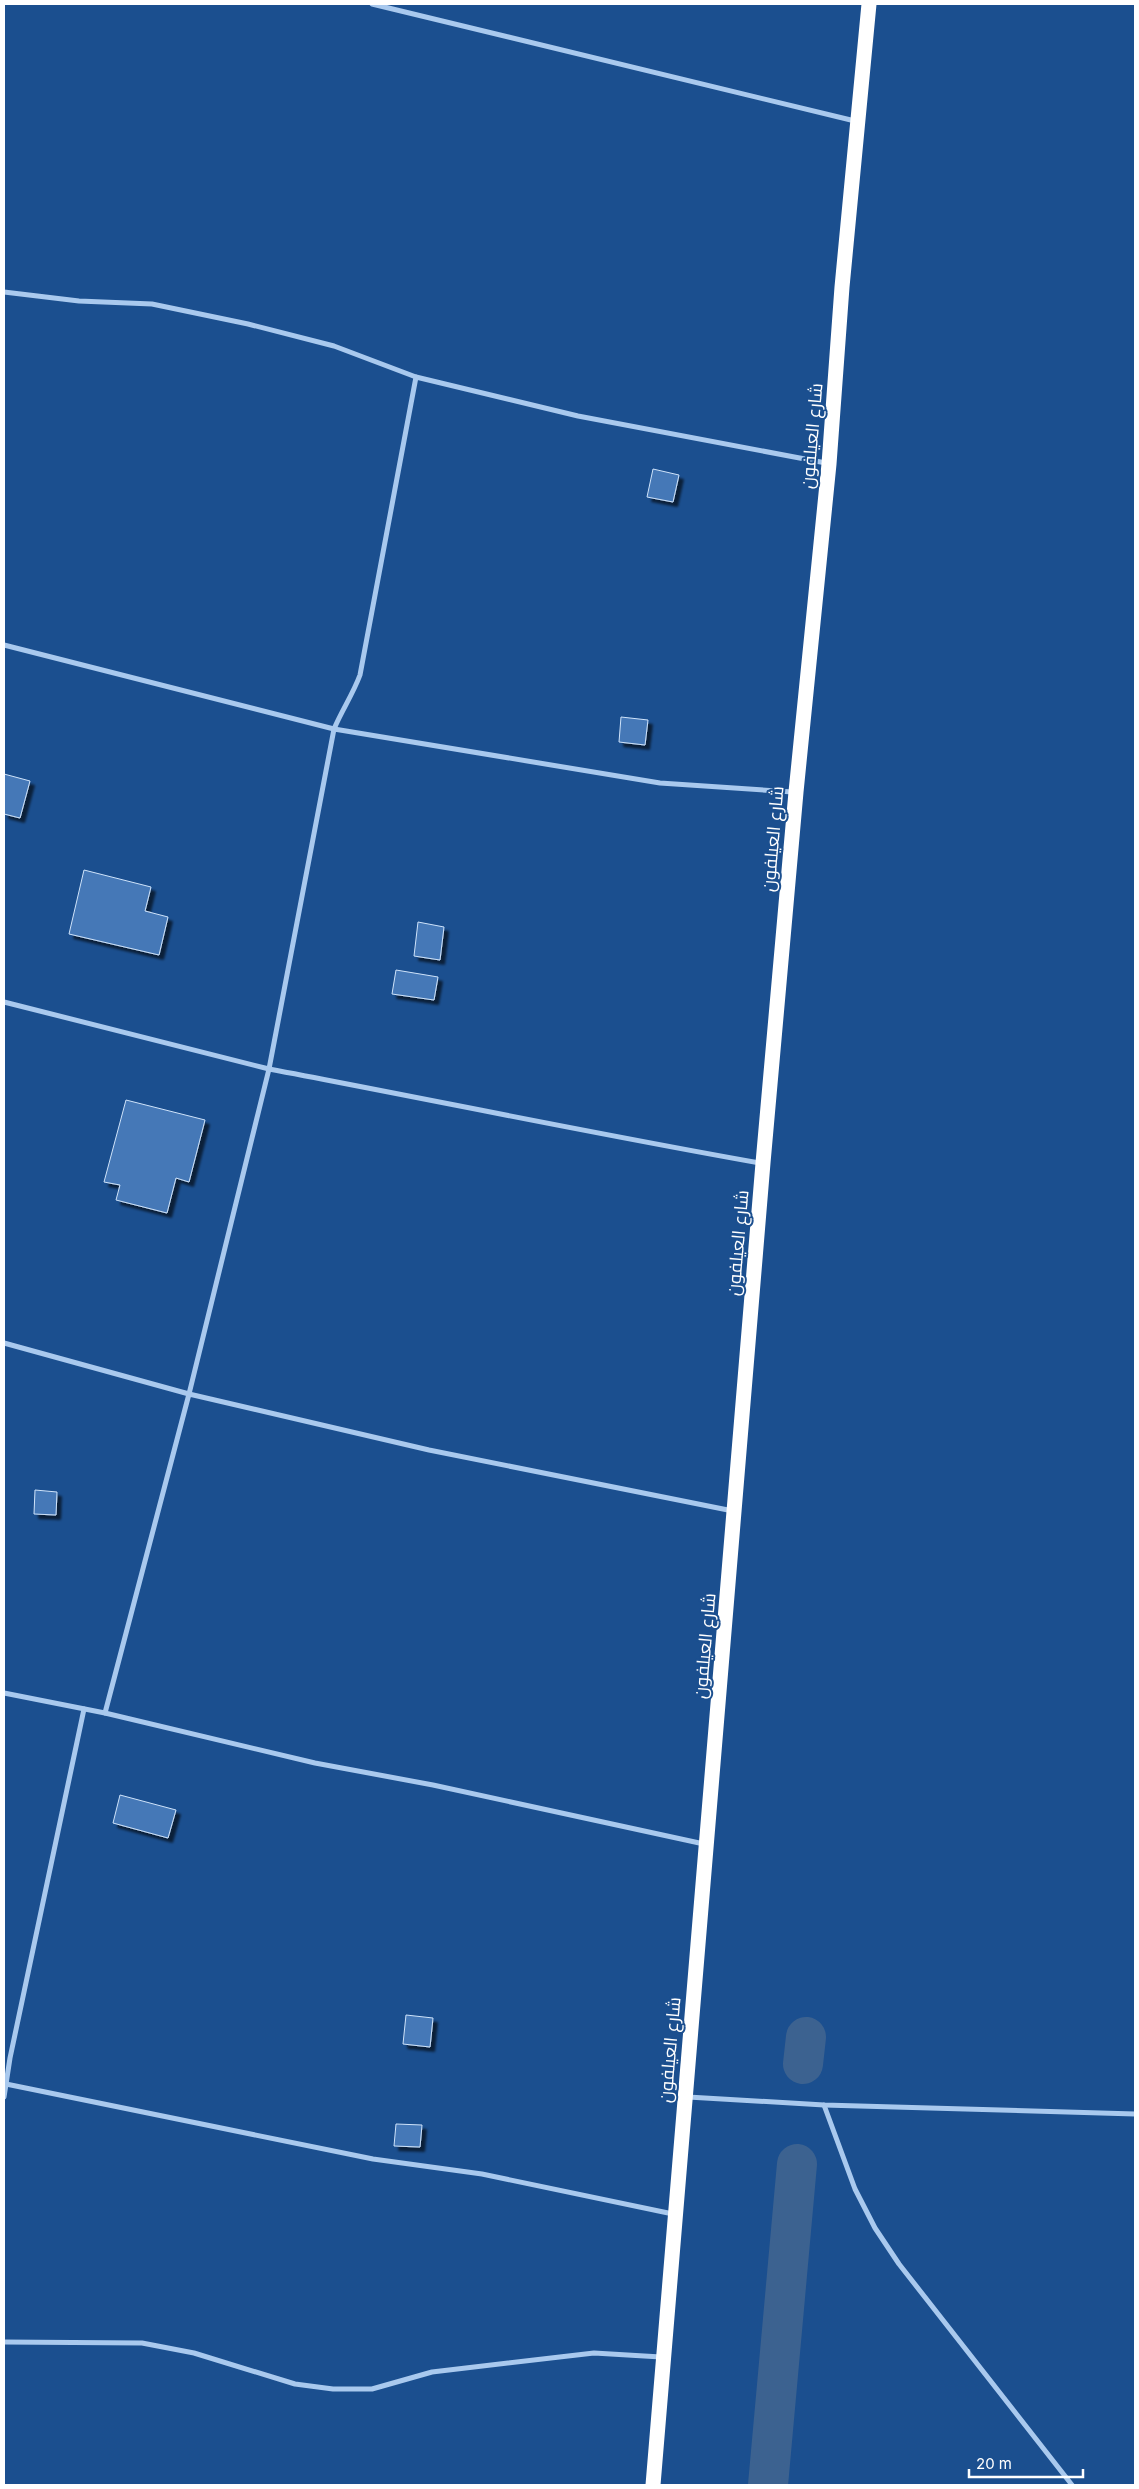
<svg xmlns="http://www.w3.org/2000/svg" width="1139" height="2489" font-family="Inter,Cairo,sans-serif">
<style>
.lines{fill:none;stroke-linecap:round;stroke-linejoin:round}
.canal{stroke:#3c6290;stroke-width:40}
.building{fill:#4478b7;stroke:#cfe3fa;filter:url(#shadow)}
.street{stroke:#a9c9ee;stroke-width:5}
.highway{stroke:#fff;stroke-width:15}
.labels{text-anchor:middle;stroke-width:4;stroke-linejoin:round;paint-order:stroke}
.street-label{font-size:18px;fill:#fff;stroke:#1b4f8f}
</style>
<defs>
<filter id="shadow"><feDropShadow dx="4.5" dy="4.5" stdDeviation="1" flood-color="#0009"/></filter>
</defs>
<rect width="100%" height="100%" fill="#1b4f8f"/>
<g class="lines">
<g class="canal">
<path d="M803,2064L806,2037"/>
<path d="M768,2485L797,2164"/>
</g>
</g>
<g class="building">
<path d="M653,469L679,475L673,502L647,497Z"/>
<path d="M621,717L648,720L645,745L619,742Z"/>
<path d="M4,774L30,781L20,818L4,814Z"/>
<path d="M84,870L151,887L145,911L168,917L159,955L69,934Z"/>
<path d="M418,922L444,927L440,960L414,956Z"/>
<path d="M396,970L438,977L434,1000L392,994Z"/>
<path d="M126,1100L205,1120L189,1182L176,1178L167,1213L116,1200L120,1185L104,1182Z"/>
<path d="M35,1490L57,1492L56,1515L34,1514Z"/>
<path d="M120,1795L176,1810L168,1838L113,1823Z"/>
<path d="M406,2015L433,2018L430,2047L403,2044Z"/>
<path d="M396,2124L422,2125L420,2147L394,2146Z"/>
</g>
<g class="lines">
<g class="street">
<path d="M372,4L855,121"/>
<path d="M4,292L79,301L152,304L248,324L334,346L416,377"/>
<path d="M4,645L334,729L660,783L793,792"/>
<path d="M4,1002L269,1069L334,729C342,710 353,694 360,675L416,377L578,416L826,463"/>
<path d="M4,1343L189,1394L269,1069C433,1100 596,1134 760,1163"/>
<path d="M4,1693L105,1713L315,1763L433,1785L704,1844"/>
<path d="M105,1713L189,1394L429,1450L733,1511"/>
<path d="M6,2084L373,2159L482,2174L673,2214"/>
<path d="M4,2097L10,2058L84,1709"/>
<path d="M688,2097L824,2105L1135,2114"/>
<path d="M824,2105L855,2189L875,2228L899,2264L1072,2485"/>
<path d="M4,2342L142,2343L194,2353L295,2384L333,2389H372L432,2372L594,2353L661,2357"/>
</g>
<path class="highway" d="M653,2485L763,1163L796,792L829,464L842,287L869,4"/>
</g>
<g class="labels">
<g class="street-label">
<text transform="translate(812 436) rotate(-85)" y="6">شارع العيلفون</text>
<text transform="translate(773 839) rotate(-85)" y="6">شارع العيلفون</text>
<text transform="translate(738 1243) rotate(-85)" y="6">شارع العيلفون</text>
<text transform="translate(705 1646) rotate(-85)" y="6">شارع العيلفون</text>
<text transform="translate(670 2050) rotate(-85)" y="6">شارع العيلفون</text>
</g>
</g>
<rect width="1139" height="2489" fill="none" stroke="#ffffff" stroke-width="10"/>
<path d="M969 2469v8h114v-8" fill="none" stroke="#ffffff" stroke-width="2.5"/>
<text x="976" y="2469" font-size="15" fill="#ffffff" stroke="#1b4f8f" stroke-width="4" paint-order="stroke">20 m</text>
</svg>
